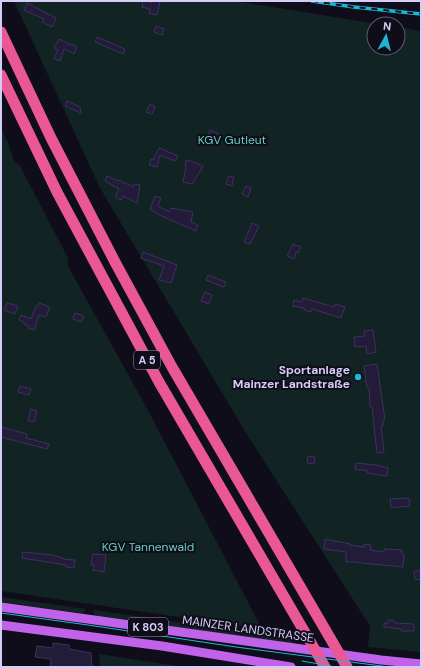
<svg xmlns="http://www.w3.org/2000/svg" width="422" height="668" font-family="'DM Sans',sans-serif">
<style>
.green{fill:#112323}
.building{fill:#231c39;stroke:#3d3162}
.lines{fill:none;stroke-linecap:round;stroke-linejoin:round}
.primary{stroke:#c062ea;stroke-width:9}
.highway{stroke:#e95794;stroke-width:11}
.tram{stroke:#1cb7d5;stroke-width:1}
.rail-casing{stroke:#1cb7d5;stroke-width:3.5}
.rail{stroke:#100d1a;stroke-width:2;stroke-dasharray:6;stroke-linecap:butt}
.poi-dot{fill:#1cb7d5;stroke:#100d1a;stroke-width:1.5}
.labels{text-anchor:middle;stroke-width:4;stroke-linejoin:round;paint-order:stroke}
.shield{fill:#100d1a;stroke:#9993b5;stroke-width:1}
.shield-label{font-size:11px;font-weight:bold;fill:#d4cdf8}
.park-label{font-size:12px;fill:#64ceba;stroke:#100d1a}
.poi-label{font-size:12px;font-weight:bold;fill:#d4cdf8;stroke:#100d1a;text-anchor:end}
.street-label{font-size:12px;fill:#d4cdf8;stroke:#100d1a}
</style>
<rect width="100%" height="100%" fill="#100d1a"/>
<g class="green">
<path d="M14,1H235L377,24H374V48H398V27L421,31V652L368,647L370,626L246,433L100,188Z"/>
<path d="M1,128L8,143L15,163L19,164L68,258V266L150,414L262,629L1,591V412H2L1,395Z"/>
<path d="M1,597L86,609L84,613H79L1,602Z"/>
<path d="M93,610L287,638L291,639L294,644L99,616L95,615Z"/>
<path d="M99,654L183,667H100Z"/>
</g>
<g class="building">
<path d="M143,1L152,2V1H154L160,2L157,15L149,13L150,9L142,7Z"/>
<path d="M27,3L56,18L52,27L42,22L44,19L24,10Z"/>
<path d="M156,26L164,29L162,35L154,32Z"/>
<path d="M97,37L125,49L123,54L95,42Z"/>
<path d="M59,39L71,45L72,44L77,47L74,54L64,49L60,61L54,59L58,50L54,48Z"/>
<path d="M67,101L80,107L81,113L65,106Z"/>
<path d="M150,104L155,107L152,114L146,112Z"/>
<path d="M210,130L219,134L216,139L208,135Z"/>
<path d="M159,148L178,156L175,161L160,155L157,167L149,165L151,159L153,160Z"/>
<path d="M186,160L197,163L203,167L192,184L183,182L186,167L185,166Z"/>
<path d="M107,176L118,181L119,180L133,187L134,184L140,185L137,203L123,196L121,200L115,197L119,189L105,181Z"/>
<path d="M229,176L234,177L232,186L226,184Z"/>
<path d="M246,186L251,189L248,197L242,194Z"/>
<path d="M155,196L161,198L158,206L169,212L171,208L193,212L191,222L198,225L196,231L155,213V212L151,210H152L150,209Z"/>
<path d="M252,223L259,226L250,244L244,242Z"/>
<path d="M293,244L301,247L298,253L296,252L294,259L287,256Z"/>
<path d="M143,252L177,265L171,283L159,280L164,266L141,258Z"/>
<path d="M208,275L226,282L224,287L206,280Z"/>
<path d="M205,292L212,295L209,304L201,301Z"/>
<path d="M303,298L334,307L335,304L345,307L341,318L312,309L311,312L304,310V308L293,306L294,300L302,302Z"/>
<path d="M7,303L18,306L15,314L4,310Z"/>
<path d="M39,303L50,307L46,317L39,315L34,330L28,328L29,326L24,324V322L19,320L21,315L31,319L36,306H38Z"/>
<path d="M75,313L84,316L81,322L73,319Z"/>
<path d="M373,330L376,352L367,354L366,346L355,347L354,337L365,336L364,331Z"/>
<path d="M377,364L385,420H383V426H381L384,452L377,453L372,407H370L369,388H367L364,366Z"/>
<path d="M20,386L31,389L29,395L18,392Z"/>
<path d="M31,409L37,411L34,422L28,421Z"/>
<path d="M1,427L27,434L26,438L49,444L47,449L1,437Z"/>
<path d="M308,456L315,457L314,464L307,463Z"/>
<path d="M356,463L376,465L388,468L387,476L367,473L368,471L355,469Z"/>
<path d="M409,498L410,506L391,508L390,499Z"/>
<path d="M325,539L350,544L349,545L364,547V544L371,545L370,550L384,552V549L402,550V554H404L403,567L352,562H346V552L324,549Z"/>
<path d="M23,552L52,555L63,558V559L75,560L74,568L66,567V565L22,558Z"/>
<path d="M93,554L106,555L104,572L93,570L94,565H91Z"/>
<path d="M420,570L421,579L415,580L414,572Z"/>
<path d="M389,620L395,621V623L414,624V631H401V629L384,627V623H388Z"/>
<path d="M53,643L69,645V649L91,653L92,667H50L51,659L35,657L37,646L53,648Z"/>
</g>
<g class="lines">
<g class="primary">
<path d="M1,607L381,660L421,664"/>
<path d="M1,625L162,646L291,667"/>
</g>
<g class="highway">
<path d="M1,32L51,138L115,262L172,367L347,667"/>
<path d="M1,75L57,192L159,382L325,667"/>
</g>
<g class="tram">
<path d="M1,613L88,625L236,647L389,667"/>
<path d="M302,661L336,667"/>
</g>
<defs>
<path id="rail" d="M312,1L354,7L421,14"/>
</defs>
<use href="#rail" class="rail-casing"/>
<use href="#rail" class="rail"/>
</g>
<circle class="poi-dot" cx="358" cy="377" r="4"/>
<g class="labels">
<g class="shield">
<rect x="134" y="351" width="26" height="18" rx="3"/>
<rect x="128" y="618" width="40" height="18" rx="3"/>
</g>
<g class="shield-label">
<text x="147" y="364">A 5</text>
<text x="148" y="631">K 803</text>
</g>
<g class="park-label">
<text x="232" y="144">KGV Gutleut</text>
<text x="148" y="551">KGV Tannenwald</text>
</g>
<g class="poi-label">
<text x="350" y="374">Sportanlage<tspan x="350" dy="14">Mainzer Landstraße</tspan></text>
</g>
<g class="street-label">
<text transform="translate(248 629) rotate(8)" y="4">MAINZER LANDSTRASSE</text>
</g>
</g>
<rect width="422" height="668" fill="none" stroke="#d4cdf8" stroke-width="4"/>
<g transform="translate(386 36) rotate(7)"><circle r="19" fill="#100d1a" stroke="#5e5a73"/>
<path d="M0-3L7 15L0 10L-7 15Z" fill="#1cb7d5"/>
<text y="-6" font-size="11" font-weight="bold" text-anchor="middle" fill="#d4cdf8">N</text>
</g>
</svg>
